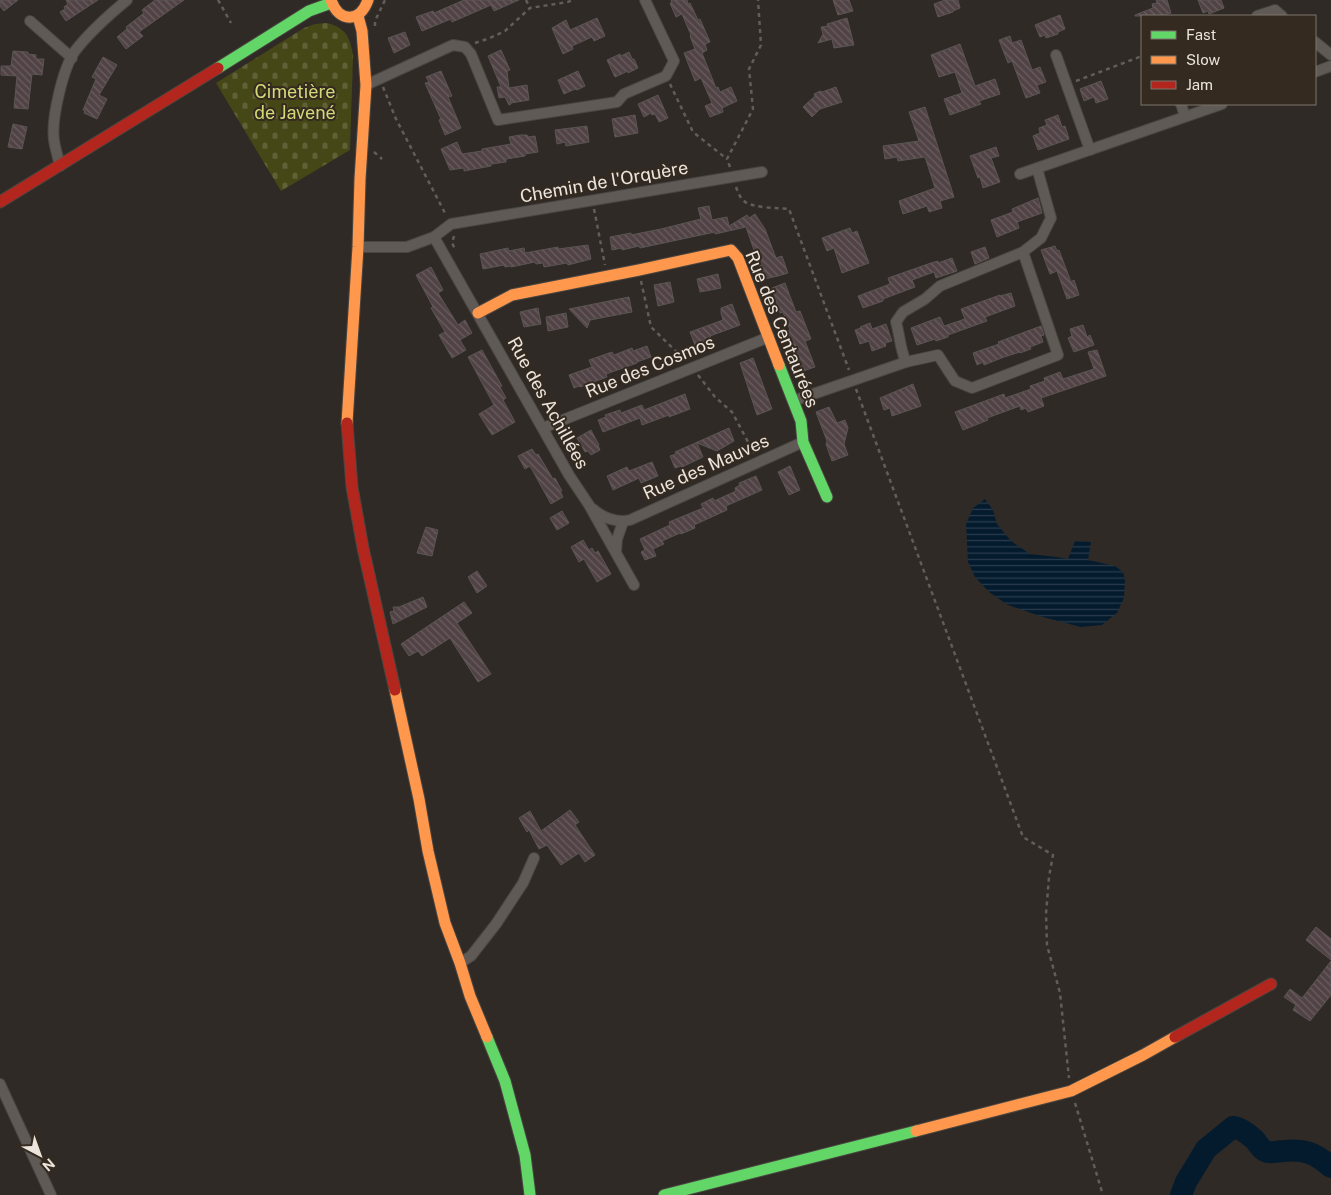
<svg xmlns="http://www.w3.org/2000/svg" width="1331" height="1195" font-family="'Public Sans',sans-serif">
<style>
.cemetery{fill:url(#cemetery-stones)}
.water{fill:url(#water-rules)}
.lines{fill:none;stroke-linecap:round;stroke-linejoin:round}
.river{stroke:#041b2e;stroke-width:22}
.building{fill:url(#building-back-hatch);stroke:#5a5554}
.street-casing{stroke:#494540;stroke-width:12}
.fast-casing{stroke:#494540;stroke-width:13}
.slow-casing{stroke:#494540;stroke-width:13}
.jam-casing{stroke:#494540;stroke-width:13}
.path{stroke:#615e5a;stroke-width:2.5;stroke-dasharray:4 4;stroke-linecap:butt}
.street{stroke:#5f5a55;stroke-width:10}
.fast{stroke:#63d668;stroke-width:11}
.slow{stroke:#ff974d;stroke-width:11}
.jam{stroke:#b3261e;stroke-width:11}
.labels{text-anchor:middle;stroke-width:4;stroke-linejoin:round;paint-order:stroke}
.park-label{font-size:18px;fill:#d4d978;stroke:#342a20}
.street-label{font-size:18px;fill:#ebe5de;stroke:#342a20}
</style>
<defs>
<pattern id="cemetery-stones" width="16" height="16" patternUnits="userSpaceOnUse" patternTransform="scale(1.25)"><rect width="16" height="16" fill="#454716"/><path d="M2 7V4a2 2 0 0 1 4 0v3zM10 15v-3a2 2 0 0 1 4 0v3z" fill="#606137"/></pattern>
<pattern id="water-rules" width="6" height="5" patternUnits="userSpaceOnUse" patternTransform="scale(1.25)"><rect width="6" height="5" fill="#041b2e"/><path d="M0 2.5h6" fill="none" stroke="#293c4c"/></pattern>
<pattern id="building-back-hatch" width="6" height="6" patternUnits="userSpaceOnUse" patternTransform="scale(1.25)"><rect width="6" height="6" fill="#514345"/><path d="M-1 5l2 2M0 0l6 6M5-1l2 2" fill="none" stroke="#6a5e5f"/></pattern>
</defs>
<rect width="100%" height="100%" fill="#2f2a25"/>
<path class="cemetery" d="M327,23C346,28 350,37 353,56L350,150L281,191L216,83L304,28L315,24Z"/>
<path class="water" d="M985,499L993,510L997,524L1011,541L1030,554L1057,557L1068,559L1075,541L1091,542L1088,560L1115,566L1123,572L1125,580L1124,598L1117,613L1102,625L1081,627L1043,617L1008,605L989,592L975,577L968,562L966,524L973,508Z"/>
<g class="lines">
<path class="river" d="M1181,1195L1186,1182L1206,1149L1233,1127C1241,1128 1248,1134 1254,1139C1258,1143 1261,1151 1268,1152C1273,1153 1279,1151 1284,1151C1305,1149 1315,1153 1331,1167"/>
</g>
<g class="building">
<path d="M0,0H18L4,11L0,6Z"/>
<path d="M66,0H98L66,21L60,12L65,9L64,7L68,4Z"/>
<path d="M155,0H184L139,32L143,36L126,49L117,37L127,29L126,27L144,13L142,10Z"/>
<path d="M464,0H519L494,11L491,5L452,22L451,19L422,31L416,17L433,11L434,13Z"/>
<path d="M671,0H687L688,4L690,3L698,20L700,19L710,42L705,44L707,50L702,53L716,88L718,87L720,92L731,87L737,101L722,108L723,112L710,117L705,106L712,103L701,78L695,81L684,53L695,49L690,36L691,35L682,14L676,17L670,3H672Z"/>
<path d="M833,0H849L853,11L838,15Z"/>
<path d="M945,0H958L960,8L953,11V12L938,17L934,4Z"/>
<path d="M1156,0H1167L1171,13L1161,16H1135V15L1153,8L1152,4L1157,3Z"/>
<path d="M1198,0H1221L1224,8L1209,14L1208,11L1203,13Z"/>
<path d="M1060,15L1065,29L1058,32V34L1046,38L1045,35L1040,37L1035,25Z"/>
<path d="M597,18L605,36L594,41L592,37L572,46L573,49L563,54L552,28L566,20L570,30Z"/>
<path d="M847,18L854,45L834,48L832,39L818,43L823,34L821,27L828,26L827,24Z"/>
<path d="M405,32L410,45L394,53L388,38Z"/>
<path d="M1010,36L1012,43L1021,40L1032,70L1040,67L1046,82L1037,85L1040,93L1026,98L1012,61L1008,63L999,40Z"/>
<path d="M960,44L975,86L995,79L1000,94L979,101L981,104L950,115L944,99L962,93L955,72L939,77L931,55Z"/>
<path d="M501,50L510,70L507,71L509,88L527,85L529,100L511,103L510,96L511,104L509,105L505,97L499,98L497,87H501L488,56Z"/>
<path d="M13,51L28,52V54L36,55V59H44L42,75L32,74L28,109L14,108L17,76L1,75V66H11Z"/>
<path d="M629,52L632,59H634L638,68L628,73V71L615,77L607,60L620,54L621,56Z"/>
<path d="M103,57L117,65L99,95L107,99L97,119L84,113L85,111L83,110L96,79L92,77Z"/>
<path d="M441,71L452,96L448,97L461,128L445,135L439,120L441,119L425,83L429,82L426,77Z"/>
<path d="M578,71L585,86L577,90L575,89L564,94L558,80Z"/>
<path d="M1101,81L1108,99L1096,103L1094,97L1084,101L1080,89Z"/>
<path d="M836,87L842,102L820,109L812,117L803,107L815,96L814,94L820,91L822,92Z"/>
<path d="M658,95L668,118L659,122L655,114L652,115L651,113L644,117L638,104Z"/>
<path d="M925,107L954,197L940,201L942,208L929,212L927,206L903,214L899,201L935,188L925,157L898,161L897,157L885,159L883,146L919,141L909,112Z"/>
<path d="M635,115L638,133L615,137L612,119Z"/>
<path d="M1058,115L1062,127L1065,126L1069,139L1038,150L1033,136L1040,133L1039,128L1047,125L1045,120Z"/>
<path d="M13,124L27,127L22,149L8,147Z"/>
<path d="M587,126L589,142L566,146L565,142L557,144L555,130Z"/>
<path d="M520,135H527L528,137L535,136L538,152L525,154V156L506,159V162L491,164V166L464,171V168L450,170L441,149L457,142L462,154L482,151V149L511,144L509,137Z"/>
<path d="M996,147L999,156L991,158L1000,182L983,188L980,177L978,178L970,156Z"/>
<path d="M1038,198L1042,213L1017,222L1019,228L997,237L991,220L1013,212L1012,209Z"/>
<path d="M709,206L712,220L727,217L729,226L747,215L749,218L755,214L765,229L776,258L782,256L788,273L778,276L764,279L746,227L715,234V232L640,248L639,246L622,250V248L612,250L610,237L631,233V235L661,229L701,219L698,208Z"/>
<path d="M850,228L852,233L857,231L869,263L842,273L834,248L827,251L822,238Z"/>
<path d="M588,245L591,259L568,265L567,263L544,267L543,263L536,264L535,262L511,267V266L505,267L504,265L483,269L480,254L508,248L509,251L524,248L525,253L558,247V249Z"/>
<path d="M1055,246L1057,251L1059,250L1071,282L1074,280L1079,295L1067,299L1057,271L1050,274L1041,250Z"/>
<path d="M985,247L989,258L975,264L971,252Z"/>
<path d="M952,258L957,271L936,278L934,272L912,280L915,287L883,299V301L863,308L858,296L890,284L888,278L931,263L938,261V263Z"/>
<path d="M431,267L443,290L438,293L458,325L465,320L472,333L460,340L466,350L452,358L439,335L445,332L431,308L433,307L416,275Z"/>
<path d="M718,274L721,288L700,292L697,279Z"/>
<path d="M670,282L674,302L658,306L654,285Z"/>
<path d="M785,283L796,312L800,311L811,339L805,341L815,367L803,371L801,366L800,367L787,331L790,330L783,312L780,313L772,288Z"/>
<path d="M1011,293L1015,306L985,317L987,321L948,335V337L936,341L935,339L917,345L911,328L940,317L944,326L965,319L961,309L1000,295V296Z"/>
<path d="M629,297L632,312L590,320L587,328L569,309Z"/>
<path d="M732,304L740,325L710,336L711,339L695,345L690,332L723,320L721,313V308Z"/>
<path d="M538,308L541,324L524,327L520,312Z"/>
<path d="M566,313L568,327L548,331L546,317Z"/>
<path d="M870,323L872,329L886,324L892,341L885,343L886,346L872,351L869,341L860,344L855,330L861,328L860,327Z"/>
<path d="M1083,325L1087,337L1090,335L1094,345L1074,352L1068,338L1072,336L1070,329Z"/>
<path d="M1041,326L1044,335L1041,336L1043,342L1030,347L1031,349L1020,353V352L1004,357L984,365L983,362L977,365L973,353L999,344L998,342Z"/>
<path d="M647,346L651,357L637,362V363L606,374L607,377L580,387L579,386L574,388L569,375L592,367L589,360L612,352L614,355L632,348L633,351Z"/>
<path d="M482,350L502,386L500,387L506,398L503,400L515,422L492,435L479,414L494,405L468,357Z"/>
<path d="M1097,350L1106,376L1041,398L1044,406L1028,412L1026,408L1021,410L1020,406L987,418L988,420L963,430L955,412L1004,394L1005,398L1031,389L1030,386L1045,381L1044,378L1060,372L1063,379L1094,369L1088,352Z"/>
<path d="M753,358L772,409L757,415L740,363Z"/>
<path d="M913,384L921,406L892,416L890,408L884,410L880,398Z"/>
<path d="M685,394L690,409L669,417V415L642,425L640,418L603,432L598,420L606,417L605,415L620,410L621,413L642,405L644,410Z"/>
<path d="M829,407L837,423L845,420L848,428L844,444L848,455L832,461L826,444L827,441L816,412Z"/>
<path d="M729,428L734,441L717,451L697,443L703,457L682,467L681,466L675,468L670,456L676,454L675,452Z"/>
<path d="M591,430L599,445H598L600,450L591,455L588,451L585,452L577,438Z"/>
<path d="M532,449L536,455L538,454L553,479L555,478L562,491H560L563,497L551,504L530,466L525,469L518,456Z"/>
<path d="M652,462L658,476L641,483L639,478L613,490L607,476L627,467L629,471Z"/>
<path d="M790,466L800,490L789,495L778,472Z"/>
<path d="M756,476L762,490L726,506L727,510L694,525L695,528L681,534L680,533L662,541L664,544L653,549L656,556L645,560L641,552L645,550L640,539L670,525L669,522L703,508L701,504L713,498L714,501L736,491L735,488L740,485L739,483Z"/>
<path d="M562,511L569,523L557,530L550,518Z"/>
<path d="M426,527L438,530L432,556L417,553Z"/>
<path d="M583,540L589,550L592,548L595,553L598,551L611,574L597,582L584,559L579,562L571,547Z"/>
<path d="M477,571L487,586L477,593L468,577Z"/>
<path d="M423,597L427,607L393,624L390,612L394,611L393,607H399Z"/>
<path d="M464,602L472,613L457,623L491,674L478,682L450,638L422,656L418,651L409,656L401,644Z"/>
<path d="M570,810L579,822L575,825L595,855L585,862L579,853L561,865L547,845L539,849L529,830L527,832L519,818L530,811L541,831Z"/>
<path d="M1316,927L1331,939V960L1306,940Z"/>
<path d="M1331,961V995L1310,1021L1293,1010L1296,1005L1284,997L1290,989L1302,998Z"/>
</g>
<g class="lines">
<defs>
<g id="street">
<path d="M1257,16L1275,10L1282,16"/>
<path d="M30,21L72,58"/>
<path d="M1315,42L1331,55"/>
<path d="M1056,55L1090,150"/>
<path d="M1315,72L1331,66"/>
<path d="M366,85L453,45L465,47L471,54L498,120L617,102L624,94L666,76L674,61L645,0"/>
<path d="M1181,104L1185,116"/>
<path d="M60,166C58,157 55,148 54,140C51,119 63,68 75,51C88,34 110,14 127,0"/>
<path d="M1020,174L1222,104"/>
<path d="M434,237L569,475L589,505L634,585"/>
<path d="M358,247H407L434,237L451,224L762,172"/>
<path d="M906,362C900,349 900,336 896,322L903,312L925,299L940,286L1023,252L1041,238L1051,218L1037,168"/>
<path d="M793,401L906,362L938,355L955,381L972,388L1058,355L1023,252"/>
<path d="M543,428L769,337"/>
<path d="M593,509C603,518 617,523 630,520L803,442"/>
<path d="M616,552L617,539L623,522"/>
<path d="M460,963L471,956L496,924L523,883L534,858"/>
<path d="M0,1084L51,1195"/>
</g>
<g id="fast">
<path d="M218,68L309,11L331,3"/>
<path d="M779,365L801,421L803,442L827,497"/>
<path d="M487,1037L505,1081L525,1155L530,1195"/>
<path d="M664,1195L916,1131"/>
</g>
<g id="slow">
<path d="M331,0C339,23 360,23 368,0"/>
<path d="M478,313L512,295L639,270L731,250L738,258L779,365"/>
<path d="M347,423L358,247L360,179L366,85L362,31L358,16"/>
<path d="M395,690L419,799L428,851L445,923L460,963L470,996L487,1037"/>
<path d="M916,1131L1071,1091L1143,1055L1175,1037"/>
</g>
<g id="jam">
<path d="M0,202L218,68"/>
<path d="M347,423L352,487L363,548L395,690"/>
<path d="M1175,1037L1271,984"/>
</g>
</defs>
<use href="#street" class="street-casing"/>
<use href="#fast" class="fast-casing"/>
<use href="#slow" class="slow-casing"/>
<use href="#jam" class="jam-casing"/>
<g class="path">
<path d="M218,0L231,23"/>
<path d="M526,0L530,8"/>
<path d="M375,26V21L385,0"/>
<path d="M475,43L490,38L505,31L530,8L568,2L572,0"/>
<path d="M1076,81L1142,56"/>
<path d="M670,84L693,132L727,159"/>
<path d="M383,87L396,119L446,215"/>
<path d="M374,152L382,159"/>
<path d="M730,167L727,159L753,109L749,69L761,45L758,0"/>
<path d="M736,187C738,192 740,198 744,201C751,208 779,208 789,209L849,370"/>
<path d="M594,209L605,265"/>
<path d="M454,236L452,243L455,249"/>
<path d="M641,281L651,327L685,360"/>
<path d="M698,375L715,397L732,412L754,453"/>
<path d="M856,389L1023,837L1053,855L1049,877L1046,914L1047,945L1060,993L1069,1078"/>
<path d="M1075,1103L1103,1195"/>
</g>
<use href="#street" class="street"/>
<use href="#fast" class="fast"/>
<use href="#slow" class="slow"/>
<use href="#jam" class="jam"/>
</g>
<g class="labels">
<g class="park-label">
<text x="295" y="98">Cimetière<tspan x="295" dy="21">de Javené</tspan></text>
</g>
<g class="street-label">
<text transform="translate(604 182) rotate(-10)" y="6">Chemin de l'Orquère</text>
<text transform="translate(782 329) rotate(68)" y="6">Rue des Centaurées</text>
<text transform="translate(650 367) rotate(-22)" y="6">Rue des Cosmos</text>
<text transform="translate(548 403) rotate(61)" y="6">Rue des Achillées</text>
<text transform="translate(706 467) rotate(-24)" y="6">Rue des Mauves</text>
</g>
</g>
<rect x="1141" y="15" width="175" height="90" fill="#342a20" stroke="#7d756c"/>
<rect x="1151" y="31" width="25" height="8" fill="#63d668" stroke="#7d756c"/>
<text x="1186" y="40" font-size="15" fill="#ebe5de">Fast</text>
<rect x="1151" y="56" width="25" height="8" fill="#ff974d" stroke="#7d756c"/>
<text x="1186" y="65" font-size="15" fill="#ebe5de">Slow</text>
<rect x="1151" y="81" width="25" height="8" fill="#b3261e" stroke="#7d756c"/>
<text x="1186" y="90" font-size="15" fill="#ebe5de">Jam</text>
<g transform="translate(40 1155) rotate(139)" stroke="#342a20" stroke-width="4" paint-order="stroke">
<path d="M0-4L9 19L0 12L-9 19Z" fill="#ebe5de"/>
<text y="-8" font-size="14" font-weight="bold" text-anchor="middle" fill="#ebe5de">N</text>
</g>
</svg>
